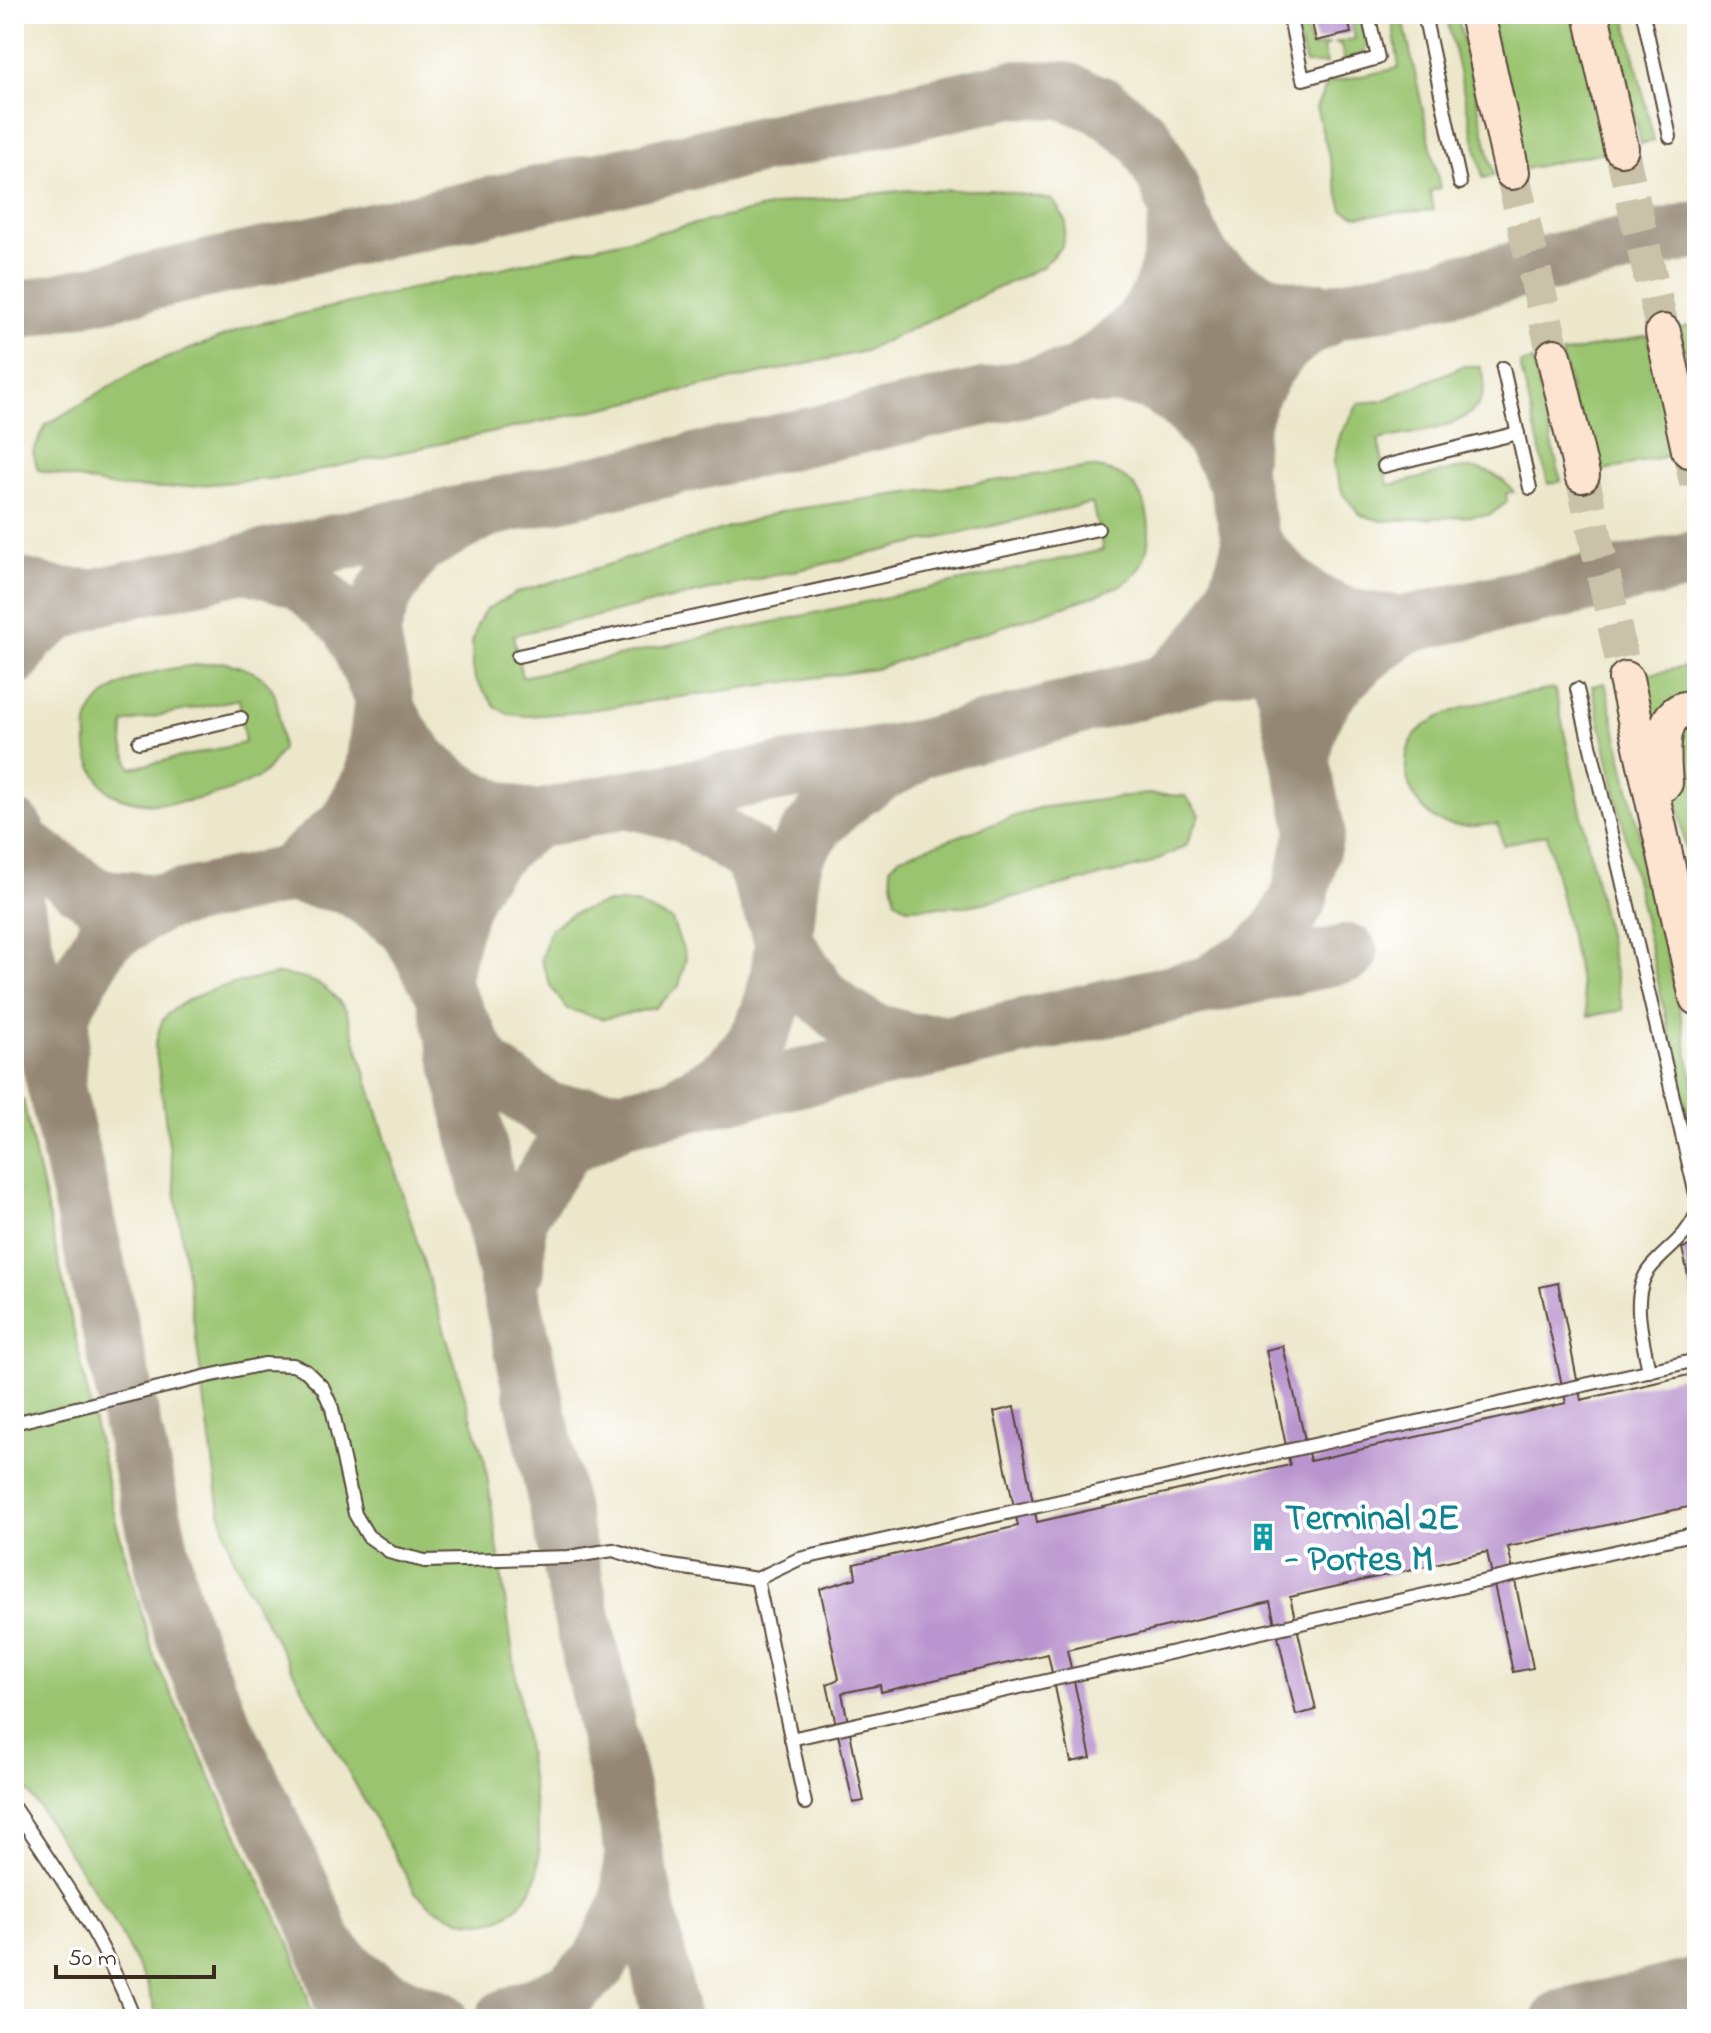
<svg xmlns="http://www.w3.org/2000/svg" width="1711" height="2033" font-family="'Indie Flower',sans-serif">
<style>
.green{fill:#9ac470;stroke:#6a7747;stroke-width:2;fill-rule:evenodd}
.lines{fill:none;stroke-linecap:round;stroke-linejoin:round}
.taxiway{stroke:#948874;stroke-width:58}
.building{fill:#b994ce}
.secondary-tunnel{stroke:#c9c1a8;stroke-width:34;stroke-dasharray:34 17;stroke-linecap:butt}
.service-casing{stroke:#564638;stroke-width:16}
.secondary-casing{stroke:#564638;stroke-width:38}
.service{stroke:#fff;stroke-width:12}
.secondary{stroke:#fde4d1;stroke-width:34}
.labels{text-anchor:middle;stroke-width:8;stroke-linejoin:round;paint-order:stroke}
.culture-label{font-size:36px;font-weight:bold;fill:#0d838f;stroke:#fff;text-anchor:start}
</style>
<rect width="100%" height="100%" fill="#fff"/>
<filter id="ink" filterUnits="userSpaceOnUse"><feTurbulence type="fractalNoise" baseFrequency=".0125" numOctaves="2"/><feDisplacementMap in="SourceGraphic" scale="16" xChannelSelector="R" yChannelSelector="G"/><feConvolveMatrix kernelMatrix="1 2 1 2 8 2 1 2 1" color-interpolation-filters="sRGB"/></filter>
<filter id="wash" filterUnits="userSpaceOnUse"><feTurbulence type="fractalNoise" baseFrequency=".006" numOctaves="4" result="noise"/><feDisplacementMap in="SourceGraphic" scale="32" xChannelSelector="R" yChannelSelector="G"/><feGaussianBlur stdDeviation="1.8" result="paint"/><feColorMatrix in="noise" values="0 0 0 0 0 0 0 0 0 0 0 0 0 0 0 0 0 1.4 0 .05"/><feComposite in="paint" operator="in"/></filter>
<g filter="url(#wash)">
<rect width="100%" height="100%" fill="#ece7cb"/>
<g class="green">
<path d="M1292,14H1302L1311,48L1330,44L1323,49L1327,64H1306Z"/>
<path d="M1350,14H1360L1367,44L1363,54L1344,60L1341,45L1334,43L1355,39Z"/>
<path d="M1387,14H1402L1440,188L1430,191L1434,210L1357,216L1343,210L1316,107L1328,83L1399,68L1393,24Z"/>
<path d="M1446,14H1457L1494,176L1483,178Z"/>
<path d="M1489,14H1577L1608,151L1524,169Z"/>
<path d="M1612,14H1625L1654,141L1641,144Z"/>
<path d="M910,190H997L1053,200L1066,221L1062,246L1042,267L865,351L288,477L167,488L114,487L38,470L33,452L46,425L141,368L253,325L790,202Z"/>
<path d="M1694,325L1697,408L1680,328Z"/>
<path d="M1648,335L1675,454L1589,474L1562,354Z"/>
<path d="M1533,361L1561,481L1548,484L1520,364Z"/>
<path d="M1463,366H1480C1503,428 1420,430 1378,440L1388,485C1436,479 1477,447 1514,492L1506,493L1507,502L1490,515L1382,521L1361,515L1343,494L1333,464L1340,435L1359,403L1382,401Z"/>
<path d="M1091,467C1104,469 1122,474 1132,484C1156,510 1155,561 1126,582C1118,587 1106,591 1097,595L875,669L569,713L526,716L508,714L496,707L475,679L473,666L472,643L477,625L485,610L516,593L782,511ZM1092,503L1103,550L522,677L513,635Z"/>
<path d="M223,662C283,677 276,693 282,749C276,757 269,771 259,777C222,798 152,815 112,794C101,788 87,760 87,747C87,738 85,725 89,717C109,671 180,667 223,662ZM239,699L245,743L131,768L123,745L124,723Z"/>
<path d="M1697,664V699L1651,736L1637,677Z"/>
<path d="M1605,683L1682,1021L1697,1107V1157L1592,686Z"/>
<path d="M1555,689L1623,1010L1588,1016L1547,834L1503,845L1498,824C1479,825 1454,830 1437,820C1408,804 1393,756 1420,730C1448,704 1519,695 1555,689Z"/>
<path d="M1697,718V914L1672,770L1673,732Z"/>
<path d="M1147,794L1185,796L1200,815L1186,846L1146,865L1028,894L967,906L908,908L895,900L890,867L900,857L1038,808Z"/>
<path d="M605,903H634L672,920L686,958L679,986L655,1008L603,1019L567,1009L551,987L541,960L550,929L572,914Z"/>
<path d="M279,974C313,979 325,982 346,1010L485,1462L539,1833C538,1848 541,1870 534,1883C509,1938 452,1929 415,1892L248,1590L231,1552L220,1511L155,1045C158,1037 159,1022 166,1016C194,988 242,983 279,974Z"/>
<path d="M23,1100L116,1522L155,1660L293,1951L314,2019H158L147,1984L113,1919L14,1770V1102Z"/>
</g>
<g class="lines">
<g class="taxiway">
<path d="M1185,226C1191,237 1197,255 1206,265C1230,291 1284,315 1319,311"/>
<path d="M14,312L1012,89L1063,90L1105,107L1145,139L1168,182L1178,212L1238,484"/>
<path d="M1089,367C1148,328 1169,298 1176,226"/>
<path d="M1100,376C1173,370 1210,423 1238,484L1316,830L1299,898L1280,932L1254,957L1223,974"/>
<path d="M1237,458C1236,403 1271,343 1321,320"/>
<path d="M485,509L416,546L383,595L371,632L445,995L671,2019"/>
<path d="M1251,542C1290,591 1326,621 1391,623"/>
<path d="M245,563L1073,377L1346,309L1697,230"/>
<path d="M245,563L301,580L351,625L383,699L373,777L347,824L290,873"/>
<path d="M14,585L56,596L93,598"/>
<path d="M14,657L27,636L58,613L93,598L284,555"/>
<path d="M1162,684C1214,647 1238,604 1251,542"/>
<path d="M393,720C423,779 472,806 535,820"/>
<path d="M1301,765C1303,705 1348,664 1395,632"/>
<path d="M631,800L685,813L752,857L783,939L818,993L843,1015L874,1032L910,1042H935"/>
<path d="M14,829L24,846L96,897L160,903"/>
<path d="M295,875L351,886L407,926L485,1067L550,1113L624,1118"/>
<path d="M14,900L171,1597C217,1742 312,1870 347,2019"/>
<path d="M444,968C458,896 471,865 532,822"/>
<path d="M56,1086L62,1010L104,937L160,903L629,799L922,748L1275,654L1697,559"/>
<path d="M689,1098C775,1057 778,992 787,910C789,891 789,867 798,850C821,811 864,780 904,761"/>
<path d="M516,1269L517,1218L565,1147L624,1118L1349,953"/>
<path d="M326,1945C360,1987 389,2003 439,2019"/>
<path d="M504,2019L569,1991L599,1964L630,1902L632,1862"/>
<path d="M1562,2019L1697,1987"/>
</g>
</g>
<g id="blocks">
<g class="building">
<path d="M1310,14H1347L1351,33L1316,41Z"/>
<path d="M1697,1244V1312H1696L1682,1248Z"/>
<path d="M1558,1283L1581,1400L1697,1373V1505L1508,1547L1533,1668L1513,1672L1487,1552L1290,1597L1316,1710L1296,1715L1270,1602L1067,1650L1091,1758L1071,1762L1048,1654L881,1692L880,1685L842,1693L864,1801L853,1803L827,1684L839,1679L820,1589L856,1578L854,1564L1018,1526L994,1412L1014,1407L1037,1522L1290,1465L1266,1350L1283,1346L1310,1461L1566,1403L1540,1287Z"/>
</g>
</g>
</g>
<g filter="url(#ink)">
<use href="#blocks" fill-opacity="0" stroke="#564638" stroke-width="2"/>
<g class="lines">
<g class="secondary-tunnel">
<path d="M1621,148L1663,332"/>
<path d="M1512,172L1554,356"/>
<path d="M1689,450L1697,486"/>
<path d="M1582,475L1626,679"/>
</g>
<defs>
<g id="service">
<path d="M1289,14L1303,79L1378,58L1368,14"/>
<path d="M1424,14L1460,183"/>
<path d="M1643,14L1670,137"/>
<path d="M1503,368L1530,488"/>
<path d="M1384,466L1518,433"/>
<path d="M518,656L1098,529"/>
<path d="M1577,689L1697,1199"/>
<path d="M139,742L241,718"/>
<path d="M1649,1371C1643,1339 1628,1292 1652,1266C1669,1247 1686,1238 1697,1213"/>
<path d="M14,1423L208,1376L264,1364L293,1365L306,1371L323,1388L332,1408L355,1514L368,1536L392,1553L425,1561L569,1557L613,1550L658,1564L757,1579L799,1559L1697,1360"/>
<path d="M757,1579L805,1803"/>
<path d="M791,1739L1697,1533"/>
<path d="M14,1808C61,1876 105,1941 134,2019"/>
</g>
<g id="secondary">
<path d="M1477,14L1512,172"/>
<path d="M1591,14L1621,148"/>
<path d="M1663,332L1689,450"/>
<path d="M1554,356L1582,475"/>
<path d="M1626,679L1697,998"/>
<path d="M1665,783C1663,756 1656,705 1697,708"/>
</g>
</defs>
<use href="#service" class="service-casing"/>
<use href="#secondary" class="secondary-casing"/>
<use href="#service" class="service"/>
<use href="#secondary" class="secondary"/>
</g>
</g>
<defs>
<symbol id="building-bare" viewBox="-9 -9 18 18"><path d="M-4-6H4V6H1V3H-1V6H-4ZM-2.5-4.3h1.7v1.8h-1.7ZM.8-4.3h1.7v1.8H.8ZM-2.5-1h1.7V.8h-1.7ZM.8-1h1.7V.8H.8Z" fill="#0f9aa8" stroke="#fff" stroke-width="2.5" paint-order="stroke"/></symbol>
</defs>
<g fill-rule="evenodd">
<use href="#building-bare" x="1243" y="1517" width="40" height="40"/>
</g>
<g class="labels">
<g class="culture-label">
<text x="1285" y="1529">Terminal 2E<tspan x="1285" dy="41">- Portes M</tspan></text>
</g>
</g>
<rect width="1711" height="2033" fill="none" stroke="#fff" stroke-width="48"/>
<path d="M56 1965v12h158v-12" fill="none" stroke="#3b2a1e" stroke-width="4"/>
<text x="68" y="1965" font-size="24" fill="#3b2a1e" stroke="#ffffff" stroke-width="6" paint-order="stroke">50 m</text>
</svg>
